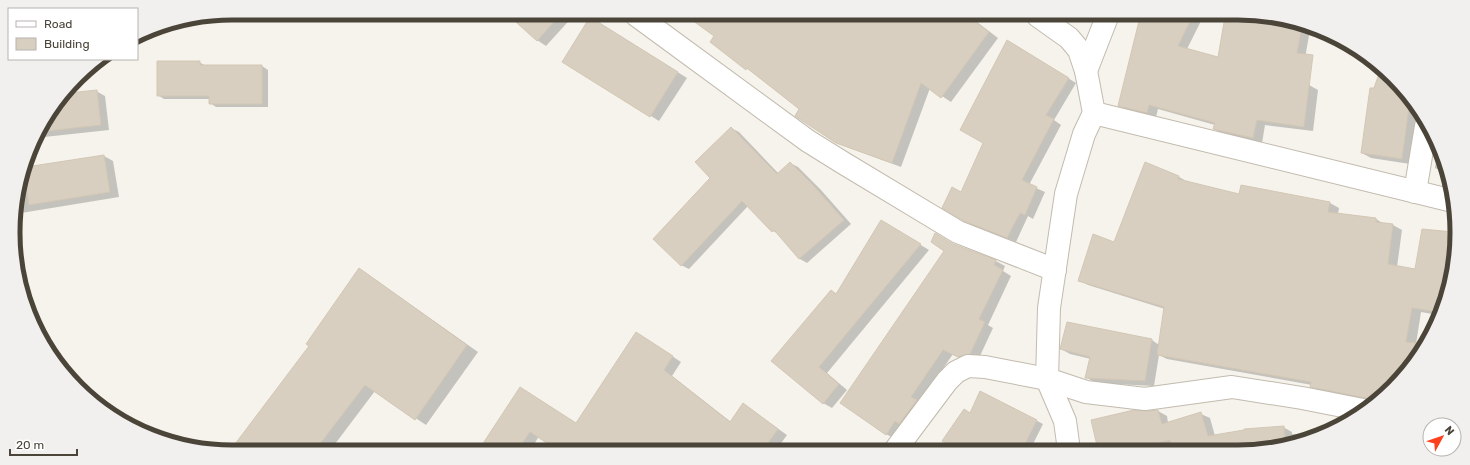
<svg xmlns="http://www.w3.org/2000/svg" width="1470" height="465" font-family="Rubik,sans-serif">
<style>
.shadow{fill:#0003}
.building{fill:#d8cfc1;stroke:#d3c7b4}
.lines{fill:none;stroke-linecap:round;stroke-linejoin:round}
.street-casing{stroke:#c2bbae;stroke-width:24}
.street{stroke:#fff;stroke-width:22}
.rim{fill:none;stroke:#4b4439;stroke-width:5}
</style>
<rect width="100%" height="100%" fill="#f6f3ec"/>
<g class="shadow">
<path d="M509,14H575L546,46L537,40Z"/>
<path d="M687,15L969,16L998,38L951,102L930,88L901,167L847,147L837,142L800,109L711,41L716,36Z"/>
<path d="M1141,17H1203L1187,49L1219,58L1281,17L1310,30L1305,58L1309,85L1318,90L1313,131L1265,125L1262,143L1223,134L1214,129L1215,125L1158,109L1156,117L1128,110L1119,106Z"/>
<path d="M599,23L687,78L659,121L563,61Z"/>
<path d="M1016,46L1076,83L1054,120L1061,125L1029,185L1045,192L1033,219L1028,216L1016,242L973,225L943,207L962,194L984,142Z"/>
<path d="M199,62L206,66H262L268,70V107H216L210,103V99H164L158,95Z"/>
<path d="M1381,72L1417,108L1410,164L1371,158L1362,153L1374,89Z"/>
<path d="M96,91L105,96L109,130L35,138L36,135L67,94Z"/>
<path d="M731,128L739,132L779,174L790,163L798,167L821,190L851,224L807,263L800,259L779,234L773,231L748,206L689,269L681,265Z"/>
<path d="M1437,153L1446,173L1435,168Z"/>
<path d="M104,156L113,161L119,197L15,214V204L26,168Z"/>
<path d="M1179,177L1188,182L1240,195L1242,186L1330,203L1339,208L1338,214L1376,219L1384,224L1393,225L1402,230L1397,267L1453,276L1438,315L1421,312L1416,344L1425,345L1382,397L1374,403L1320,392L1312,385L1167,359L1159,355L1154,386L1095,383L1086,377L1091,359L1070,354L1061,349L1152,340L1159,345L1165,309L1088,285L1079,280Z"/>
<path d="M881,221L929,250L827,373L847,390L832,408L823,403L773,361L831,291L837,294Z"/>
<path d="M954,245L996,261L1005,266L1003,271L1011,276L988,325L993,328L979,358L968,361L953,354L895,439L886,434Z"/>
<path d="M370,276L478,352L426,425L375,391L332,448H234L311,346Z"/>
<path d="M645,338L681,362L672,376L731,422L744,405L787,435L777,449H645L539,436L532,448H481L520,388L577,424Z"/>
<path d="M981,392L1043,424L1030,450L956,449L944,441L970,414Z"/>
<path d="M1158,411L1167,416L1168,423L1201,414L1210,418L1215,436L1283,427L1292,432V434L1317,435L1266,450H1099L1147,412Z"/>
</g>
<g class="building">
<path d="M507,14H561L537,41Z"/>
<path d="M685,15L968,16L989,32L941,98L921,83L892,163L836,143L795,116L799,109L747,68L746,70L710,42L714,36Z"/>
<path d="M590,17L678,72L650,117L562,62Z"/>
<path d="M1140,17H1192L1178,46L1218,57L1225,17H1281L1302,26L1297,53L1313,55L1304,127L1257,120L1253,138L1213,129L1215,123L1149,105L1147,113L1118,106Z"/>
<path d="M1007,40L1069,78L1046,115L1054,119L1022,180L1037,187L1025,215L1020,213L1007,238L964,221L942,208L952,187L961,192L983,143L960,130Z"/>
<path d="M157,61H200V65H262V104H209V96H157Z"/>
<path d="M1380,71L1410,100L1402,159L1361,153L1370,88H1374Z"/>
<path d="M97,90L101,125L38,132L68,93Z"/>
<path d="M731,127L777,174L790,162L813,185L844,220L799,259L774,230L772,232L742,201L681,266L653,239L710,178L695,162Z"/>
<path d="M104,155L110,192L29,205L24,175L26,167Z"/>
<path d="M1145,162L1179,176L1178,179L1239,194L1241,185L1330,202L1328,212L1376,218V222L1393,224L1388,264L1415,269L1422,229L1453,232V276L1439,312L1412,308L1406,342L1426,344L1382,397L1373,403L1371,400L1365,398L1310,387L1311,382L1157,355L1164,307L1078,281L1093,234L1114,242Z"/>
<path d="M881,220L921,244L819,367L839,384L823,404L771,361L831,290L836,294Z"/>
<path d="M935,233L953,244L996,260L994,265L1003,270L979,319L985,322L970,354L958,357L943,350L911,397L917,400L899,424L895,421L886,435L840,403L944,251L931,242Z"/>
<path d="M359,268L467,345L415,420L365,385L317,448H232L309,346L306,344Z"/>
<path d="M1067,322L1152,339L1145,381L1085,378L1090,357L1060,349Z"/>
<path d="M636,332L673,356L664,370L730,422L743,403L778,429L764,449H556L530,432L519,448H480L520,387L576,423Z"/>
<path d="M980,391L1037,420L1022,450L954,449L942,441L964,409L970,413Z"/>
<path d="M1134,410L1147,411L1158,410L1162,424L1201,412L1208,436L1244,430V429L1284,426L1285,444L1266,450H1173L1170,440L1129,450H1098L1091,420Z"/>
</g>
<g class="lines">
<defs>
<g id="street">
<path d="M636,15L808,141L845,164L958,232L1055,270"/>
<path d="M1038,16L1069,38L1079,50L1086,71L1094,113L1084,134L1066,194L1049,308L1047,379L1065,421L1068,443V450"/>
<path d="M1086,71L1107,17"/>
<path d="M1094,113L1453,201"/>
<path d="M1415,192L1426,126"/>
<path d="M896,449L947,381L956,372L968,366L985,367L1047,379L1086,392L1145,399L1232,387L1302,398L1363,410"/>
</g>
</defs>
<use href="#street" class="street-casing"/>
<use href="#street" class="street"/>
</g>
<path d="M0 0H1470V465H0ZM232 20H1238A212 212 0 0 1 1450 232V233A212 212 0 0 1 1238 445H232A212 212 0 0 1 20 233V232A212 212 0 0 1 232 20Z" fill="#f1f0ef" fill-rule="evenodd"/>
<path class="rim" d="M232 20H1238A212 212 0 0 1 1450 232V233A212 212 0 0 1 1238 445H232A212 212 0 0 1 20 233V232A212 212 0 0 1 232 20Z"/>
<rect x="8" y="8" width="130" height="52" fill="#ffffff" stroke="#b7b4b0"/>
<rect x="16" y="21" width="20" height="6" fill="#ffffff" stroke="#b7b4b0"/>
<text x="44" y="28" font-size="12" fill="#4b4439">Road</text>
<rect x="16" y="38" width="20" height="12" fill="#d8cfc1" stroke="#b7b4b0"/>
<text x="44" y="48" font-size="12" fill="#4b4439">Building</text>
<g transform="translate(1442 437) rotate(50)"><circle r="19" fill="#ffffff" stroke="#b7b4b0"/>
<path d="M0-3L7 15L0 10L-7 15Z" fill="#fc3f1d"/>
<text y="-6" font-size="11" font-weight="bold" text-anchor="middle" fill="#4b4439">N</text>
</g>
<path d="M10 449v6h67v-6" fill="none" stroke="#4b4439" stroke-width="2"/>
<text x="16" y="449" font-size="12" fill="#4b4439" stroke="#ffffff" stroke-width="3" paint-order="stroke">20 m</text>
</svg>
